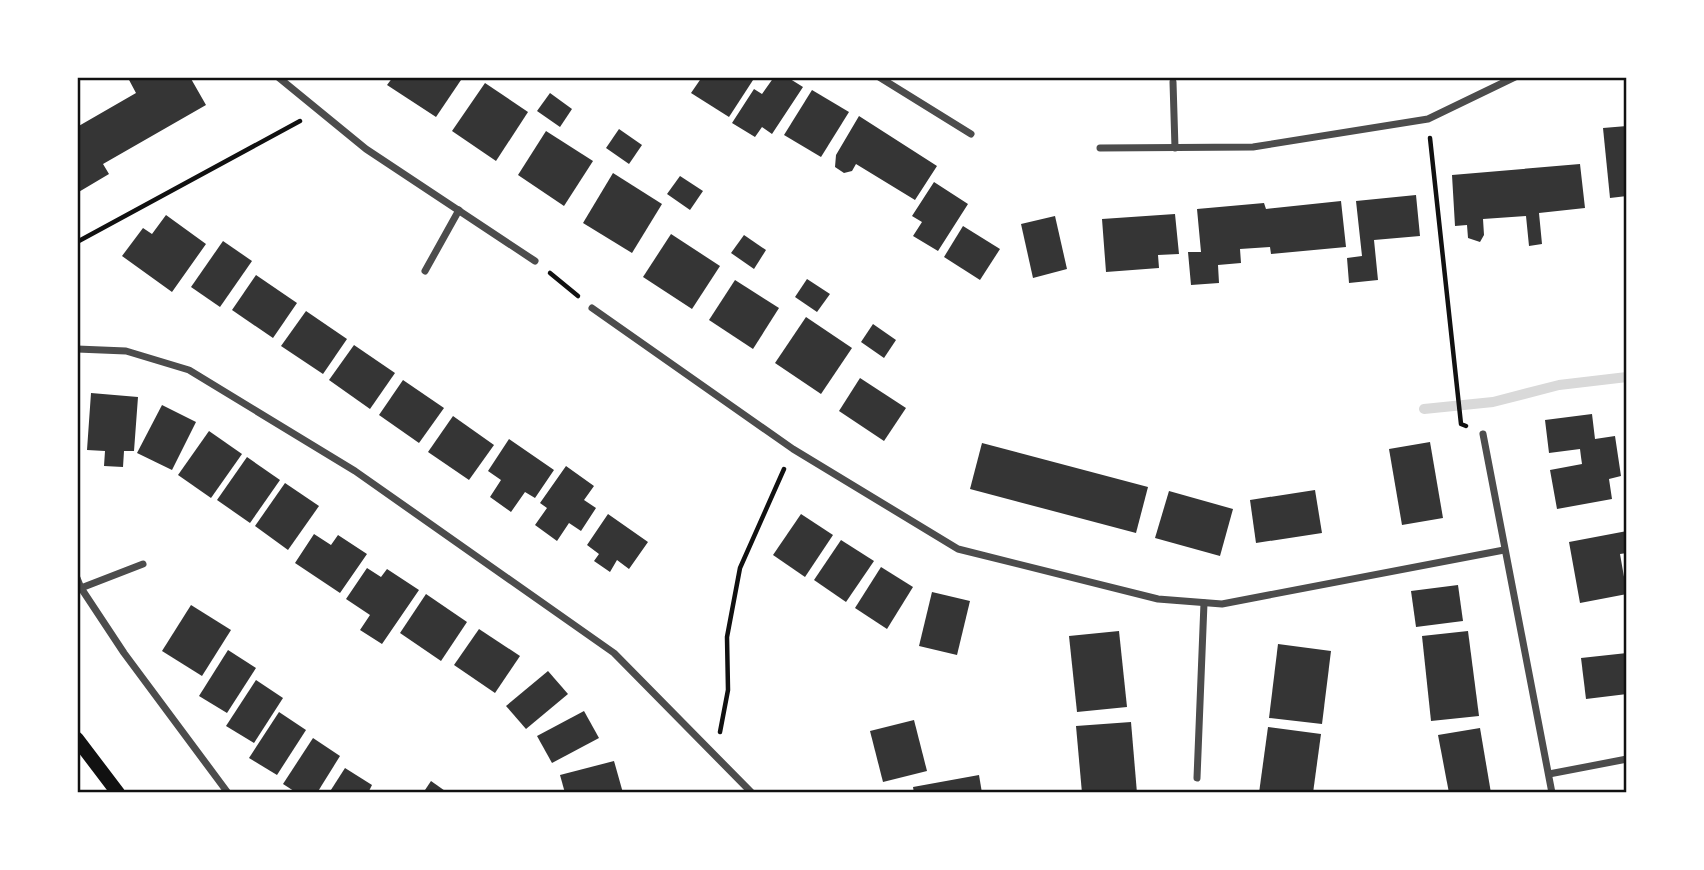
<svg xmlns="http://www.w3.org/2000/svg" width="1704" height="870" font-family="Ubuntu,sans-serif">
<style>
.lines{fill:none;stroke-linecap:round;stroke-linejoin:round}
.stream{stroke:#d9d9d9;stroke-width:10}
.building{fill:#353535}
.path{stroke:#111;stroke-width:4.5}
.minor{stroke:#4c4c4c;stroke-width:7}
.secondary{stroke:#111;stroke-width:14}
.neatline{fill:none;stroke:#111;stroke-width:2.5}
</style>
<rect width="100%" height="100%" fill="#fff"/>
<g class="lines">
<path class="stream" d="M1424,409L1493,402L1559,385L1627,377"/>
</g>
<g class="building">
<path d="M130,77H190L206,105L103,164L109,174L77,193V127L136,93L128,78Z"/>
<path d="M393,77H463L436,117L387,85Z"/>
<path d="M702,77H755L729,117L691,93Z"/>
<path d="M774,77H787L803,87L772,134L762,127L755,137L732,123L754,89L762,94Z"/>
<path d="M485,83L528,112L496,161L452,131Z"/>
<path d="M812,90L849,112L821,157L784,135Z"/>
<path d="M550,93L572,109L560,127L537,111Z"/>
<path d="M859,116L937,166L915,200L856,164L852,171L844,173L835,167L836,155Z"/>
<path d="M1627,126V196L1610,198L1603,128Z"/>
<path d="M619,129L642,145L629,164L606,148Z"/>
<path d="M546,131L593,161L564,206L518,175Z"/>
<path d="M1580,164L1585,208L1539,213L1542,244L1529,246L1526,216L1483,219L1484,235L1480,242L1468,238L1467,225L1455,226L1452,175Z"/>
<path d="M613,173L662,204L632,253L583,223Z"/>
<path d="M680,176L703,191L690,210L667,194Z"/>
<path d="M934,182L968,204L938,251L913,236L922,222L912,216Z"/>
<path d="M1416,195L1420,236L1374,240L1378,280L1349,283L1347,258L1362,256L1356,201Z"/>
<path d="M1341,201L1346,247L1271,254L1270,247L1240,249L1241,263L1218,265L1219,283L1191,285L1188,252H1201L1197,209L1264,203L1266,209Z"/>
<path d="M1175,214L1179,254L1158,255L1159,268L1106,272L1102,219Z"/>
<path d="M166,215L206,244L172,292L122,256L143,228L152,234Z"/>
<path d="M1055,216L1067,269L1033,278L1021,224Z"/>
<path d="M963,226L1000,249L980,280L944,257Z"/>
<path d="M671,234L720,266L692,309L643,277Z"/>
<path d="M744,235L766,250L754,269L731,253Z"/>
<path d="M223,241L252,261L220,307L191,287Z"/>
<path d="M256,275L297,303L273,338L232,310Z"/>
<path d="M807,279L830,294L817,312L795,297Z"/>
<path d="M735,280L779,308L753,349L709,320Z"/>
<path d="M306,311L347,339L323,374L281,346Z"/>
<path d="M806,317L852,348L821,394L775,363Z"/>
<path d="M873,324L896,340L884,358L861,342Z"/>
<path d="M354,345L395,373L370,409L329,380Z"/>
<path d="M860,378L906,408L884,441L839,411Z"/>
<path d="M403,380L444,408L419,443L379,415Z"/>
<path d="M91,393L138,397L134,451H124L123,467L104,466L105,451L87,450Z"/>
<path d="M162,405L196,422L172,470L137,453Z"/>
<path d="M1592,414L1595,439L1615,436L1621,476L1609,479L1612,499L1557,509L1550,470L1582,464L1581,457L1580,449L1549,453L1545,420Z"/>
<path d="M453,416L494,445L469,480L428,452Z"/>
<path d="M209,431L242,454L211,498L178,475Z"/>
<path d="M509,439L554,470L535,498L525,492L511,512L490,497L501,480L488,471Z"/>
<path d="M1430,442L1443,518L1402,525L1389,449Z"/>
<path d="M982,443L1148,487L1136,533L970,489Z"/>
<path d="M247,457L280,480L250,523L217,500Z"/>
<path d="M566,466L594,486L584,500L596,508L581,531L569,523L557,541L535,525L547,508L540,503Z"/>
<path d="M285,483L319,506L288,550L255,526Z"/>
<path d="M1315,490L1322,533L1256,543L1250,500Z"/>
<path d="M1169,491L1233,509L1220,556L1155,538Z"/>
<path d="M608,514L648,542L629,569L617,560L610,572L594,561L599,554L587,545Z"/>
<path d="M801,514L833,535L805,577L773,555Z"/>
<path d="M1627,531V553L1620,554L1627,594L1580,603L1569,542Z"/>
<path d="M314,534L331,545L338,535L367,554L340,593L295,563Z"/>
<path d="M841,540L874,561L846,602L814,580Z"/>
<path d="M881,567L913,587L887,629L855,608Z"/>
<path d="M367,568L381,577L387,569L419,590L382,644L360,630L370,615L346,599Z"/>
<path d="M1458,585L1463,621L1416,627L1411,591Z"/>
<path d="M932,592L970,601L957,655L919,646Z"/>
<path d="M426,594L467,622L441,661L400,633Z"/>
<path d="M191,605L231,630L202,676L162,651Z"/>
<path d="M479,629L520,656L495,693L454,665Z"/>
<path d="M1119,631L1127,707L1077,712L1069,636Z"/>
<path d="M1468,631L1479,716L1431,721L1422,636Z"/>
<path d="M1278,644L1331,651L1322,724L1269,718Z"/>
<path d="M228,650L256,668L227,713L199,696Z"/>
<path d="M1627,653V694L1586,699L1581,658Z"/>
<path d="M548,671L568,694L526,729L506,706Z"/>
<path d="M256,680L283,698L254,743L226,726Z"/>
<path d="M584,711L599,738L552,763L537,736Z"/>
<path d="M279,712L306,730L277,775L249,758Z"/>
<path d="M914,720L927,771L883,782L870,731Z"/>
<path d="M1131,722L1137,793H1082L1076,726Z"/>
<path d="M1268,727L1321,734L1313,793H1259Z"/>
<path d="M1480,728L1491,793H1449L1438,735Z"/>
<path d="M313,738L340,756L317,793H297L283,784Z"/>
<path d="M614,761L623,793H565L560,775Z"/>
<path d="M345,768L372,785L368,793H329Z"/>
<path d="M979,775L982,793H914L913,787Z"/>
<path d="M431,781L448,793H423Z"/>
</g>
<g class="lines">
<g class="path">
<path d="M1430,138L1461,424L1466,426"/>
<path d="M77,242L300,121"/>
<path d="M550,273L578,296"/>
<path d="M720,732L728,690L727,637L740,568L784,469"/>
</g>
<g class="minor">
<path d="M278,77L366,149L535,261"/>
<path d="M879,77L971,134"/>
<path d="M1173,82L1175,148"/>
<path d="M1100,148L1253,147L1428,119L1515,77"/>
<path d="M425,271L459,210"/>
<path d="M592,308L793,449L958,549L1158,599L1222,604L1504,550"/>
<path d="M77,349L126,351L189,370L355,471L614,653L752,793"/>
<path d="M1483,434L1552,793"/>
<path d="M77,578L81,588L124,653L228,793"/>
<path d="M81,588L143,564"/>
<path d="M1549,774L1627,759"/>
<path d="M1197,778L1204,603"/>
</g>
<path class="secondary" d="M77,739L118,793"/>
</g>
<rect width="1704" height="870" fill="none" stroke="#ffffff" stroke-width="158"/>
<rect x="79" y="79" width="1546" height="712" class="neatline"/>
</svg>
